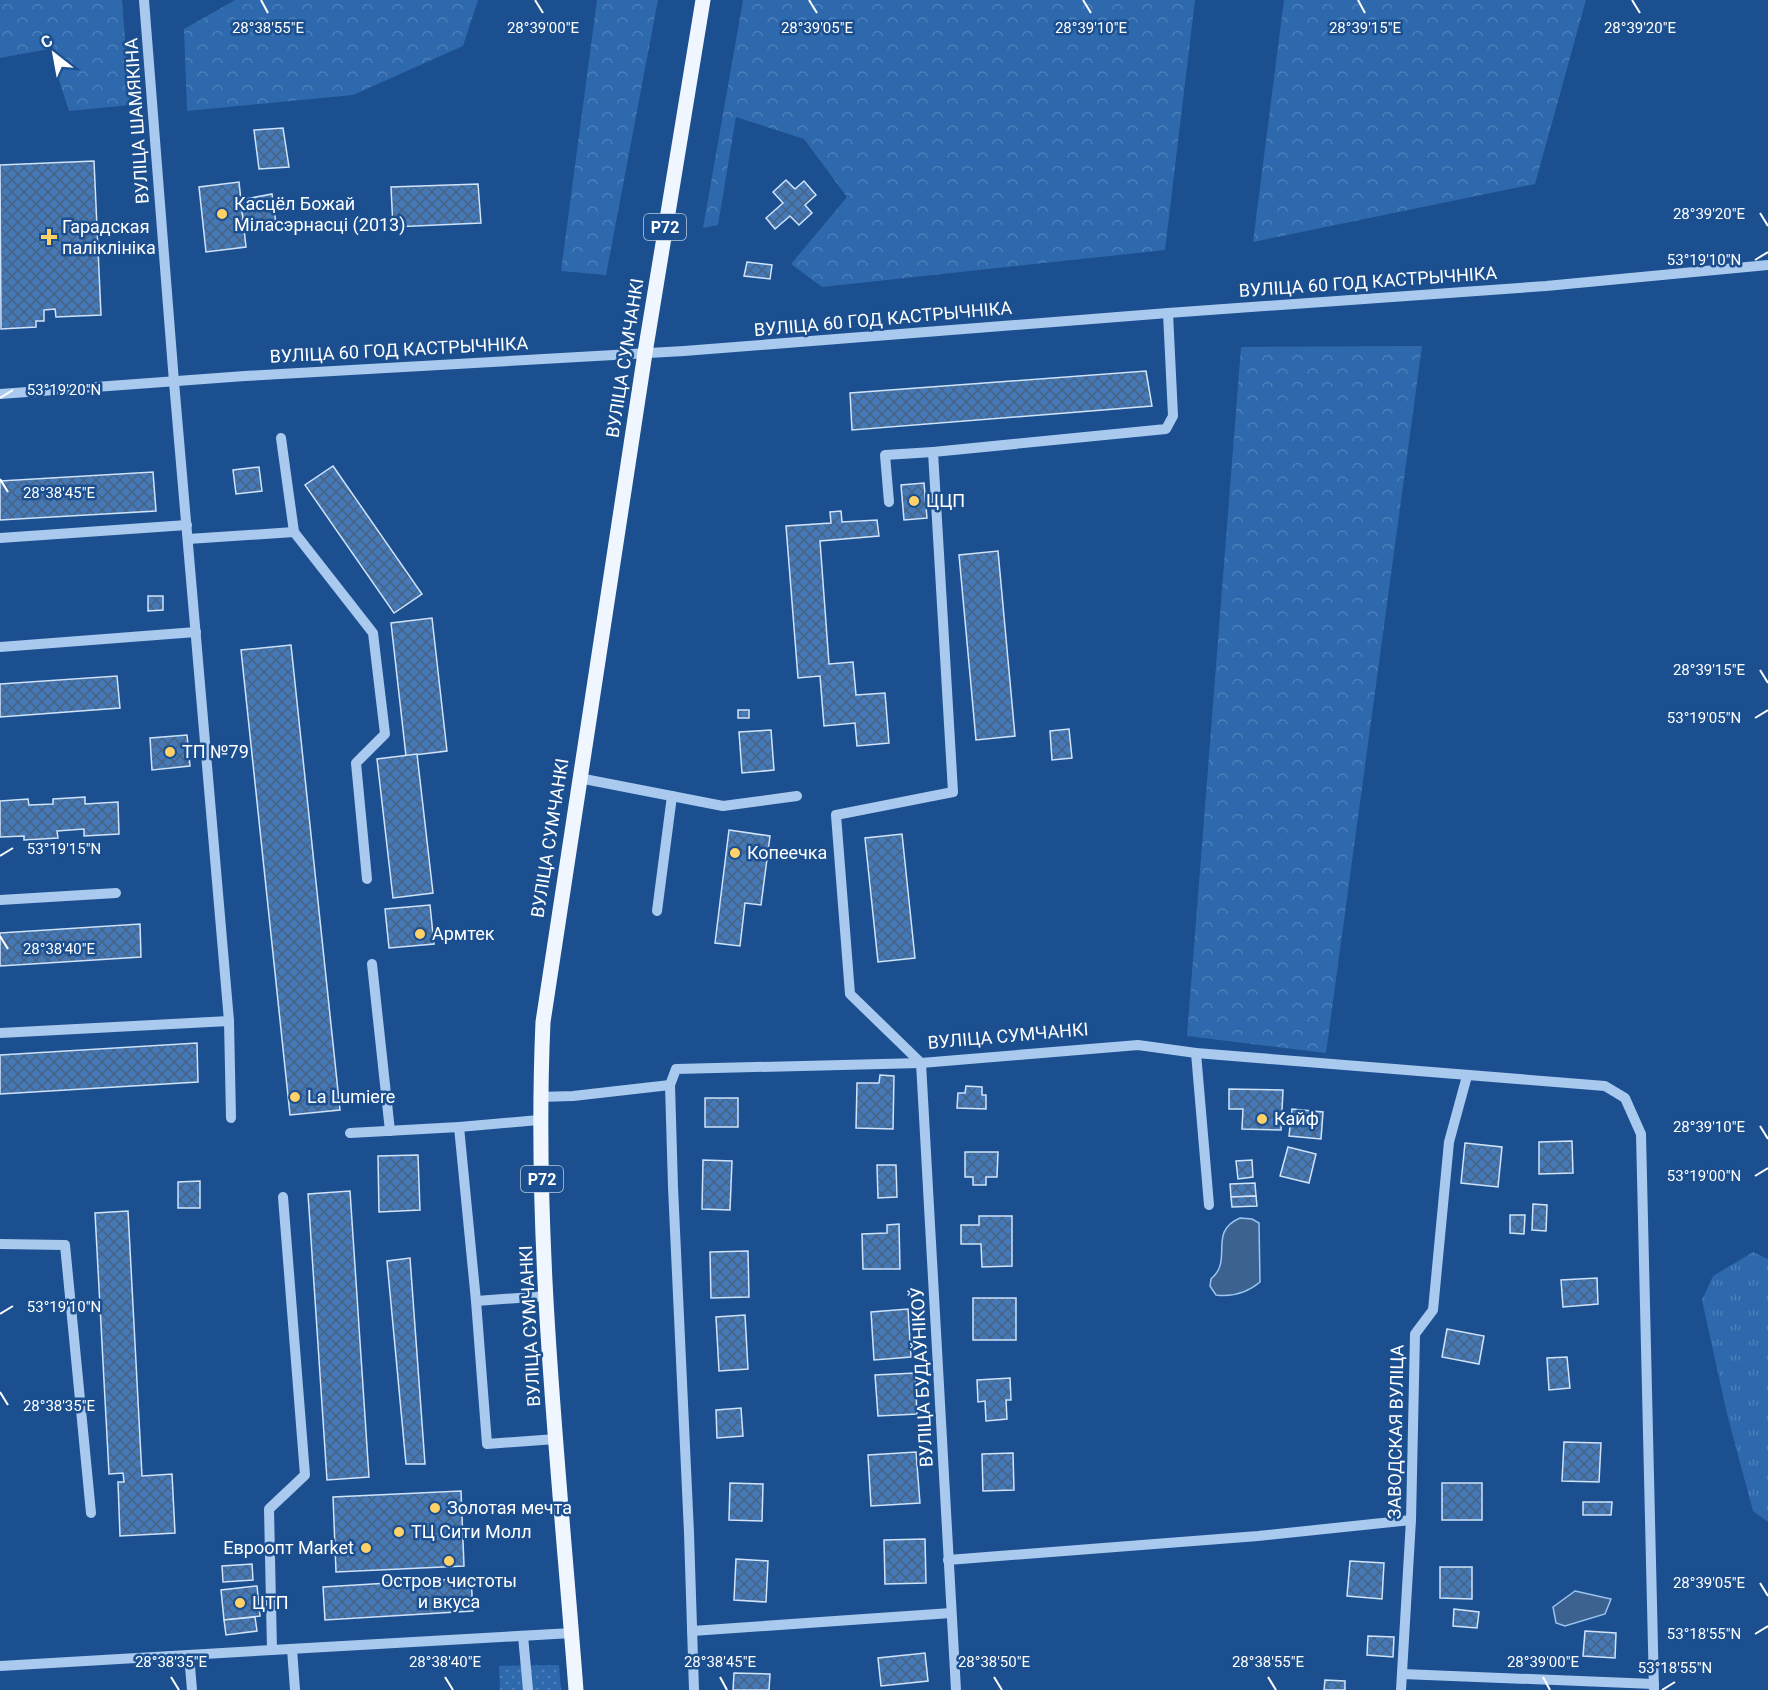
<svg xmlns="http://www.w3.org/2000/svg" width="1768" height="1690" font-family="Roboto,sans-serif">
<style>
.grass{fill:url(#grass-tufts)}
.forest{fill:url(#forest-crowns)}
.park{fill:url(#park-dots)}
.water{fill:#3c6290;stroke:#9cc4f0;stroke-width:1.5}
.building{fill:url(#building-cross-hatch);stroke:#cfe3fa;stroke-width:1.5}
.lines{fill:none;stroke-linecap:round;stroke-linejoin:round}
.minor{stroke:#a9c9ee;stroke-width:10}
.major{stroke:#f0f6ff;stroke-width:15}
.ticks{fill:none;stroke:#fff;stroke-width:2}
.poi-dot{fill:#ffd166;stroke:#1b4f8f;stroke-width:2}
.labels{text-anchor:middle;stroke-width:5;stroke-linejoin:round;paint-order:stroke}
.shield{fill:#1b4f8f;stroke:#bbcadd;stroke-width:1.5}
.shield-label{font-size:16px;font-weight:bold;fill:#fff}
.street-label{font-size:18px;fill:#fff;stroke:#1b4f8f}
.poi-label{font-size:18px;fill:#fff;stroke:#1b4f8f;text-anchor:start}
.ticks-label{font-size:15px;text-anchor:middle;fill:#fff;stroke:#1b4f8f;stroke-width:5;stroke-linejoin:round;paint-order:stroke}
</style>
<defs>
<pattern id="grass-tufts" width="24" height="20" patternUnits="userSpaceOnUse" patternTransform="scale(1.5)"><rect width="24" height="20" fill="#2e69ad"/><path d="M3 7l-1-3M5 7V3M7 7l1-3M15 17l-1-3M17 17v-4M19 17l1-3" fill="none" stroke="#4d80b9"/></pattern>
<pattern id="forest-crowns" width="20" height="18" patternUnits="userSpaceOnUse" patternTransform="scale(1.5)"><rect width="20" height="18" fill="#2e69ad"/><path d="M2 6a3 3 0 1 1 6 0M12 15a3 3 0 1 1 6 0" fill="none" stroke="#4d80b9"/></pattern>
<pattern id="park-dots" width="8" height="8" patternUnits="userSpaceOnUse" patternTransform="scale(1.5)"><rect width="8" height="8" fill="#2e69ad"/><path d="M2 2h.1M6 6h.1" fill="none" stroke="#4d80b9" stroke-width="1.8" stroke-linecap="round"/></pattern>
<pattern id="building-cross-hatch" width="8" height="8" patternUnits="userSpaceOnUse" patternTransform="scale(1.5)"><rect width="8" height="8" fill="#4478b7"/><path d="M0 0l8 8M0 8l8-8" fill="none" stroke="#486282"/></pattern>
</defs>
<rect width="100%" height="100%" fill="#1b4f8f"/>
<path class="grass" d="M1753,1252L1768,1259V1522L1753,1511L1727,1414L1702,1300L1713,1276Z"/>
<g class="forest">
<path d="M0,0H122L130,105L69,111L49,49L0,58Z"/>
<path d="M235,0H478L463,46L353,95L187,111L184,29Z"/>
<path d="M597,0H658L606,275L561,271Z"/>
<path d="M743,0H1195L1165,250L822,287L791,264L847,197L804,139L736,117L718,225L703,228Z"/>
<path d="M1284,0H1586L1535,184L1253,242Z"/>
<path d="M1422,346L1326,1053L1187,1036L1241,347Z"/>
</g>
<path class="park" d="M559,1665L561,1690H500L499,1666Z"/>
<g class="water">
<path d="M1240,1218L1252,1219L1259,1223L1260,1282C1247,1293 1232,1297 1216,1295L1210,1286L1211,1279C1234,1260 1207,1232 1240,1218Z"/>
<path d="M1575,1591L1611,1599L1605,1614L1565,1626L1556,1623L1553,1607Z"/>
</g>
<g class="building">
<path d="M283,128L289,167L259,169L254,130Z"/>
<path d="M94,161L101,315L56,317L55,309L44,310V321H36V327L1,329L0,165Z"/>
<path d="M786,180L795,189L804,181L816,195L805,205L812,213L799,225L790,216L775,229L766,218L783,203L773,192Z"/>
<path d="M239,182L246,247L206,252L199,187Z"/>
<path d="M478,184L481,223L393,227L391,187Z"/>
<path d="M272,194L276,224L245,229L240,200Z"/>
<path d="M747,262L772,265L770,279L744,276Z"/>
<path d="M1146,371L1152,406L852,430L850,393Z"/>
<path d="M333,466L422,594L394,613L305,485Z"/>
<path d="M259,467L262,491L236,494L233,470Z"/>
<path d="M153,472L156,511L0,520V481Z"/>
<path d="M924,483L927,518L904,520L901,485Z"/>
<path d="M841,511L842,522L877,520L879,536L820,541L829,664L853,662L856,695L885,693L889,743L857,746L855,723L824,726L820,676L798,678L786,526L831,523L830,512Z"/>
<path d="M998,551L1015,736L976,740L959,555Z"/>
<path d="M148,596H163V610L148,611Z"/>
<path d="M432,618L447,751L406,756L391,623Z"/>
<path d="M291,645L340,1110L290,1115L241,650Z"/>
<path d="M117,676L120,708L0,717V684Z"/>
<rect x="738" y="710" width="11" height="8"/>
<path d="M1069,729L1072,758L1052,760L1050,731Z"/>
<path d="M771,730L774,770L742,773L739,732Z"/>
<path d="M187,735L190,766L152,770L150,738Z"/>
<path d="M417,754L433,893L393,898L377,759Z"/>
<path d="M85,797V804L118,802L119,834L84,836V829L57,831L58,838L24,840V836L0,837V801L28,799L29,805L53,804V799Z"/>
<path d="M729,830L770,836L761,905L745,903L740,946L715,943Z"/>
<path d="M902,834L915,958L878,962L865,838Z"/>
<path d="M430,905L434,944L389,948L385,909Z"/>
<path d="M140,924L141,957L0,966V933Z"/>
<path d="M197,1043L198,1082L0,1094V1055Z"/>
<path d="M880,1075L894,1076L893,1129L856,1128L857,1083H879Z"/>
<path d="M966,1086L982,1087V1095H986V1109L957,1108L958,1093H965Z"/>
<path d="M1229,1089L1283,1090L1281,1130L1242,1129L1243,1109H1229Z"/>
<rect x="705" y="1098" width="33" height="29"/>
<path d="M1292,1109L1323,1112L1321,1139L1289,1136Z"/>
<path d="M1572,1141L1573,1173L1539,1174V1142Z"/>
<path d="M1465,1143L1502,1147L1498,1187L1461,1183Z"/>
<path d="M1288,1147L1316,1154L1309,1183L1280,1176Z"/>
<path d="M965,1152H998L997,1177H986V1185H973V1177H965Z"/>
<path d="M418,1155L420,1210L379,1212L378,1156Z"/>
<path d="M703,1160L732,1161L730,1210L702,1209Z"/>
<path d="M1252,1160L1253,1177L1238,1179L1236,1161Z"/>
<path d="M877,1165H896L897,1197L878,1198Z"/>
<path d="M200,1181V1208H178V1182Z"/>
<path d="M1255,1183L1256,1196L1231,1197L1230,1184Z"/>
<path d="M350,1191L369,1477L327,1480L308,1194Z"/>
<path d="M1256,1196L1257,1206L1232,1207L1231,1197Z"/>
<path d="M1533,1204L1547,1205L1546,1231L1532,1230Z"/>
<path d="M128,1211L142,1476L172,1474L175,1533L120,1536L118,1482H124L123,1473L109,1474L95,1213Z"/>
<path d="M1510,1215H1525L1524,1234L1510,1233Z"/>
<path d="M979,1216H1012V1266L982,1267L981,1244H961V1225H979Z"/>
<path d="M899,1224L900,1269H863L862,1234L887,1233V1225Z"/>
<path d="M748,1251L749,1297L711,1298L710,1252Z"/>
<path d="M410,1258L425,1464H406L387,1261Z"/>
<path d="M1597,1278L1598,1304L1563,1307L1561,1280Z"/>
<rect x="973" y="1298" width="43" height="42"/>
<path d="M908,1309L911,1357L874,1360L871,1312Z"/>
<path d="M745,1315L748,1369L719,1371L716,1317Z"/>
<path d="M1447,1329L1484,1336L1479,1364L1442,1357Z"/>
<path d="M1567,1357L1570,1388L1549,1390L1547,1358Z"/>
<path d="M915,1373L917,1414L878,1416L875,1375Z"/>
<path d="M1010,1378L1011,1400H1006L1007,1419L986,1421L985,1401L978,1402L977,1380Z"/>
<path d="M741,1408L743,1436L717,1438L716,1410Z"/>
<path d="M1564,1442L1601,1443L1599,1482L1562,1481Z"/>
<path d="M916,1452L920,1503L871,1506L868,1455Z"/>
<path d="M1013,1453L1014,1490L983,1491L982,1454Z"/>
<path d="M730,1483L763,1484L762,1521L729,1520Z"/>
<rect x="1442" y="1483" width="40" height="37"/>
<path d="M461,1491L464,1566L336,1572L333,1497Z"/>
<path d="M1583,1502H1612L1611,1515H1583Z"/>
<path d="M925,1539L926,1583L885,1584L884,1540Z"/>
<path d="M736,1559L768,1561L766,1602L734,1600Z"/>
<path d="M1350,1561L1384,1563L1382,1599L1347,1596Z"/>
<path d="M252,1564L253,1580L223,1582L222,1566Z"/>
<path d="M1440,1567H1472V1599L1440,1598Z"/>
<path d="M471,1578L473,1611L325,1620L323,1587Z"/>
<path d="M257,1586L260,1616L224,1620L221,1590Z"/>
<path d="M1454,1609L1479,1612L1477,1628L1453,1626Z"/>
<path d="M255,1617L257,1631L226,1635L224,1620Z"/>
<path d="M1585,1631L1616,1633L1615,1658L1583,1656Z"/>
<path d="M1368,1636L1394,1637L1393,1657L1367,1655Z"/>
<path d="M925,1653L928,1681L881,1686L878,1658Z"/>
<path d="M734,1673L770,1674L769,1690H733Z"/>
<path d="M1325,1680L1345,1681V1690H1324Z"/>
</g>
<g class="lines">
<g class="minor">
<path d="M144,0L174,382L229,1021L231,1118"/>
<path d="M0,394L245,376L684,351L1168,313L1546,286L1768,265"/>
<path d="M281,438L294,532"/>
<path d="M889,502L885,455L933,452"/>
<path d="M0,538L187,525"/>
<path d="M188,539L294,532L373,633L385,734L356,763L367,879"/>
<path d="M0,647L196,632"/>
<path d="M579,778L723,806L797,796"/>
<path d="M0,900L116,893"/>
<path d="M657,911L672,796"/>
<path d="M372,964L390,1131"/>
<path d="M0,1033L229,1021"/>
<path d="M1196,1053L1209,1205"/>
<path d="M539,1097L573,1096L670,1085"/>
<path d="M459,1127L476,1301L487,1444L556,1439"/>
<path d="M350,1133L459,1127L539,1120"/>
<path d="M283,1197L305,1475L269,1509L272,1650L572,1633"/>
<path d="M0,1244L65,1245L91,1513"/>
<path d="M476,1301L547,1296"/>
<path d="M948,1560L1258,1536L1411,1520"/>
<path d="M692,1631L951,1613"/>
<path d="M523,1636L528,1690"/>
<path d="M292,1649L295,1690"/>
<path d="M189,1655L192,1690"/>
<path d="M0,1666L272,1650"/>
<path d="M1402,1674L1654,1684"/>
<path d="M694,1690L689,1533L673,1187L670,1085L676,1069L921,1063L1138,1045L1196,1053L1605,1086L1625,1098L1641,1134L1654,1690"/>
<path d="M956,1690L921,1063L850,994L836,815L953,792L933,452L1166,429L1173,416L1168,313"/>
<path d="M1401,1690L1411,1520L1415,1334L1433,1310L1449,1142L1467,1076"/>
</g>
<path class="major" d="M576,1690C559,1468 533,1244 543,1022L645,353L703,0"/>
</g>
<path class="ticks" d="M261,0L268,13M535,0L543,13M809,0L817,13M1083,0L1091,13M1358,0L1365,13M1632,0L1640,13M1760,213L1768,226M1755,260L1768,252M0,398L13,390M0,479L8,492M1760,670L1768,683M1755,718L1768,710M0,856L13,848M0,936L8,949M1760,1126L1768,1139M1755,1176L1768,1168M0,1314L13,1306M0,1392L8,1405M1760,1583L1768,1596M1755,1634L1768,1626M171,1677L179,1690M445,1677L453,1690M720,1677L727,1690M994,1677L1002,1690M1268,1677L1276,1690M1543,1677L1550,1690M1662,1690L1675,1682"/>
<g class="poi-dot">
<circle cx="222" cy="214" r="6"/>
<path d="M46 228h6v6h6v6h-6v6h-6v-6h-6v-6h6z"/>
<circle cx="914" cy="501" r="6"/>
<circle cx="170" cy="752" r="6"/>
<circle cx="735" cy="853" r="6"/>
<circle cx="420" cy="934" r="6"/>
<circle cx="295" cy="1097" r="6"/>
<circle cx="1262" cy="1119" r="6"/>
<circle cx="435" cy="1508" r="6"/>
<circle cx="399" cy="1532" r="6"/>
<circle cx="366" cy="1548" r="6"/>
<circle cx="449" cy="1561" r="6"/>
<circle cx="240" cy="1603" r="6"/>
</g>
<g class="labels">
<g class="shield">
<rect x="644" y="214" width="42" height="26" rx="4.5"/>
<rect x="521" y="1166" width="42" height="26" rx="4.5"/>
</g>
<g class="shield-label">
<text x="665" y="233">Р72</text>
<text x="542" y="1185">Р72</text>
</g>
<g class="street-label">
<text transform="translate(137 121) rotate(-94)" y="6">ВУЛІЦА ШАМЯКІНА</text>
<text transform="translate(1368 282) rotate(-4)" y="6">ВУЛІЦА 60 ГОД КАСТРЫЧНІКА</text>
<text transform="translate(883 319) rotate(-5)" y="6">ВУЛІЦА 60 ГОД КАСТРЫЧНІКА</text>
<text transform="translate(399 350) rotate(-3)" y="6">ВУЛІЦА 60 ГОД КАСТРЫЧНІКА</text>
<text transform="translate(625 358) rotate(-81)" y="6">ВУЛІЦА СУМЧАНКІ</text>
<text transform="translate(550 838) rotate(-81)" y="6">ВУЛІЦА СУМЧАНКІ</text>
<text transform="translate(1008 1036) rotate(-5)" y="6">ВУЛІЦА СУМЧАНКІ</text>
<text transform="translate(530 1326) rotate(-93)" y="6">ВУЛІЦА СУМЧАНКІ</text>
<text transform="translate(922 1377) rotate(-93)" y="6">ВУЛІЦА БУДАЎНІКОЎ</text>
<text transform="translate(1396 1432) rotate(-89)" y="6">ЗАВОДСКАЯ ВУЛІЦА</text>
</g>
<g class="poi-label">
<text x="234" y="210">Касцёл Божай<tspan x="234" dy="21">Міласэрнасці (2013)</tspan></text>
<text x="62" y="233">Гарадская<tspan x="62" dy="21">паліклініка</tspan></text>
<text x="926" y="507">ЦЦП</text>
<text x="182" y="758">ТП №79</text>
<text x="747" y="859">Копеечка</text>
<text x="432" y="940">Армтек</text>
<text x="307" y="1103">La Lumiere</text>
<text x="1274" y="1125">Кайф</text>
<text x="447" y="1514">Золотая мечта</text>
<text x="411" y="1538">ТЦ Сити Молл</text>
<text x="354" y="1554" text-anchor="end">Евроопт Market</text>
<text x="449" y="1587" text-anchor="middle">Остров чистоты<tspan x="449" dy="21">и вкуса</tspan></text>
<text x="252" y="1609">ЦТП</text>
</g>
</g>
<g class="ticks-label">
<text x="1365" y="33">28°39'15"E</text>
<text x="1640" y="33">28°39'20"E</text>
<text x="268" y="33">28°38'55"E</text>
<text x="543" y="33">28°39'00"E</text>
<text x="817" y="33">28°39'05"E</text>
<text x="1091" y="33">28°39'10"E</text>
<text x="1709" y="219">28°39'20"E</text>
<text x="1704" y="265">53°19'10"N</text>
<text x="64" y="395">53°19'20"N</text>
<text x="59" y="498">28°38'45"E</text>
<text x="1709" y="675">28°39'15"E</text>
<text x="1704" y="723">53°19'05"N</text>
<text x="64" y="854">53°19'15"N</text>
<text x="59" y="954">28°38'40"E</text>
<text x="1709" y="1132">28°39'10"E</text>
<text x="1704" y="1181">53°19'00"N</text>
<text x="64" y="1312">53°19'10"N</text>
<text x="59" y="1411">28°38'35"E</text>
<text x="1709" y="1588">28°39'05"E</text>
<text x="1704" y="1639">53°18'55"N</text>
<text x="171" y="1667">28°38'35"E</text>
<text x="445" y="1667">28°38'40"E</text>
<text x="720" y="1667">28°38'45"E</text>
<text x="994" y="1667">28°38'50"E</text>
<text x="1268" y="1667">28°38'55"E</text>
<text x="1543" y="1667">28°39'00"E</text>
<text x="1675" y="1673">53°18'55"N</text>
</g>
<g transform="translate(54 54) rotate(329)" stroke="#1b4f8f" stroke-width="4.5" paint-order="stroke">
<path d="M0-4.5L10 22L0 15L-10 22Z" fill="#ffffff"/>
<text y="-9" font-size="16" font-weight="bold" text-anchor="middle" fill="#ffffff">С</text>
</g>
</svg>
